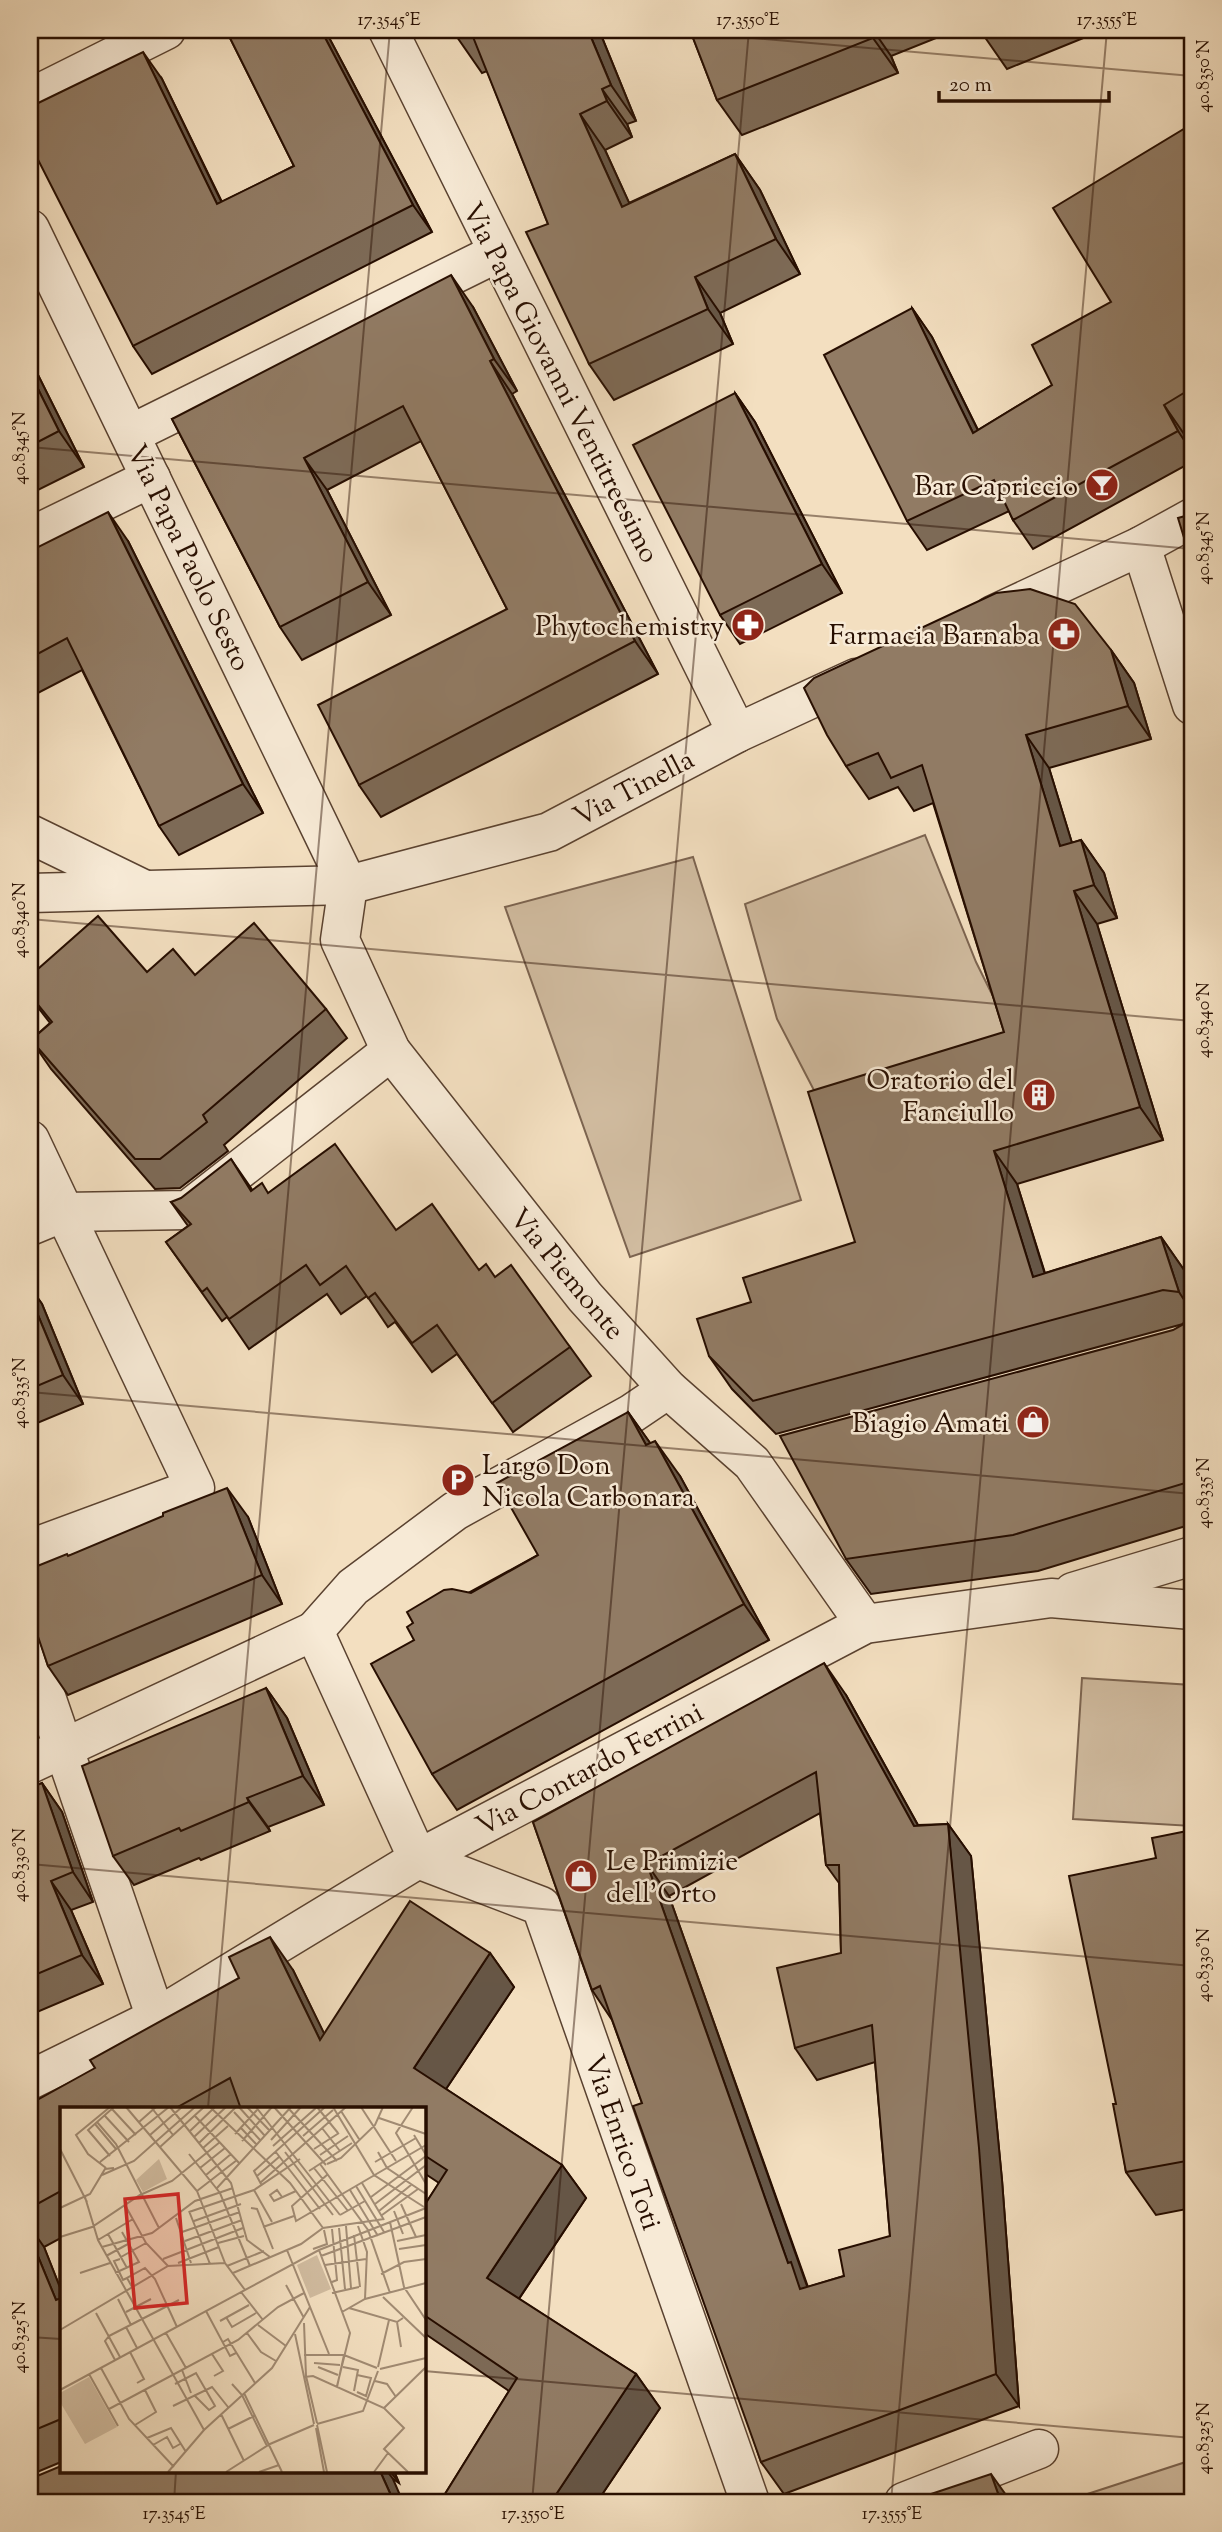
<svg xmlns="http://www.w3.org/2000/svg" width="1222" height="2532" font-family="'Sorts Mill Goudy',serif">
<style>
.green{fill:#d0bb9f;stroke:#7c6450;stroke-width:2}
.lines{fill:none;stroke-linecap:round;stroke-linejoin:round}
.minor-casing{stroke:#5a4230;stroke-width:41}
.minor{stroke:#f7ead6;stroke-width:38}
.wall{fill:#7d6a56;stroke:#270e00;stroke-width:2;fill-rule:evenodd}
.shaded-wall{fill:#665646;stroke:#270e00;stroke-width:2}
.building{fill:#917b64;stroke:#270e00;stroke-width:2;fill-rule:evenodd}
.ticks{fill:none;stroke:#270e00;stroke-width:2;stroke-opacity:0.45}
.labels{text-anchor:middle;stroke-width:5;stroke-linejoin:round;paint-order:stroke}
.street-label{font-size:28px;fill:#270e00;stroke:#f7ead6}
.poi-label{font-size:28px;fill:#270e00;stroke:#f7ead6;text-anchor:end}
.inset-road{fill:none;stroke:#a18b73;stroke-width:2}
.view{fill:#d62828;fill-opacity:0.15;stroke:#d62828;stroke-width:3.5}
.inset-edge{fill:none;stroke:#270e00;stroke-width:3.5}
.neatline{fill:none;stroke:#270e00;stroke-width:2.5}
.ticks-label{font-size:18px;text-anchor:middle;fill:#270e00}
</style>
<rect width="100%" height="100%" fill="#f3dfc0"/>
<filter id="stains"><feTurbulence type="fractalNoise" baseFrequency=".00286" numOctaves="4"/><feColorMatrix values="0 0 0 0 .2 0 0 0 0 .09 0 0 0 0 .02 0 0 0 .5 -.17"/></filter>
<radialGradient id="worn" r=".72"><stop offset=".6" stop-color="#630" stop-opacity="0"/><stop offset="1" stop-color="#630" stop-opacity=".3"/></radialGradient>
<g class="green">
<path d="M925,835L976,962L1027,1065L832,1125L777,1019L745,904Z"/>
<path d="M693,857L801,1200L630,1257L505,907Z"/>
<path d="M1082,1678L1192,1685V1826L1073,1819Z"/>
<path d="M1192,2460V2502H1064L1069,2500Z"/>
</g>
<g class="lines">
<defs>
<g id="minor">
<path d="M388,30L737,733"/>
<path d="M30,98L166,30"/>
<path d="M30,229L348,885L340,940L391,1051L585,1297L668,1389L752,1463L865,1624"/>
<path d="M131,434L497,253"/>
<path d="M30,537L151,478"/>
<path d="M1141,546L1192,705"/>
<path d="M993,615L1141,546L1192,518"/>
<path d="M30,834L141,888"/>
<path d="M30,893L348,885L549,832L737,733L856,678"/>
<path d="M30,1140L195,1488L30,1549"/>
<path d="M30,1226L64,1212L188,1210L391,1051"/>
<path d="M1073,1592L1192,1556"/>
<path d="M314,1631L353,1587L455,1511L631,1414L668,1389"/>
<path d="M30,1650L156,2018"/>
<path d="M30,1764L314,1631L418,1859L541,1906L750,2502"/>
<path d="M30,2080L156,2018L418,1859L865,1624L1051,1598L1192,1610"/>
<path d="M904,2502L1039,2449"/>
</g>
</defs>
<use href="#minor" class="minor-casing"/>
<use href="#minor" class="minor"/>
</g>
<g class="wall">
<path d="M226,30H325L432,232L152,374L133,346L162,79L222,202L294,166Z"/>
<path d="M454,30H599L636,121L627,124L632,137L605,150L629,203L735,154L760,190L800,274L720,313L733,344L614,400L589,364L548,224L487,71L482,73L457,37Z"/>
<path d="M690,30H956L891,56L898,73L742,135L717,100Z"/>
<path d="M990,30H1103L1007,69L982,33Z"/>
<path d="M1192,124V429L1184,434L1192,449V462L1033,549L1013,520L1009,511L927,550L907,521L912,308L932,337L978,430L1052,385L1111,302Z"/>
<path d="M473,307L517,391L512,394L658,674L381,817L359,785L507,609L421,441L327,490L391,615L302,660L280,627L172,419Z"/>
<path d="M30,359L84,467L30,494Z"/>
<path d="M735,393L755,422L842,593L740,644L720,615Z"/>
<path d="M128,541L263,813L179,855L159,826L82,670L30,697V551Z"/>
<path d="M1111,650L1134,683L1151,739L1049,768L1072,843L1081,840L1104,873L1117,918L1097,924L1163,1140L1017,1184L1045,1273L1161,1237L1184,1270L1192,1295V1559L1186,1550L1189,1525L1038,1571L871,1594L846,1559L1183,1324L776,1434L732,1389L709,1356L751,1302L855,1242L1004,1032L933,803L914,811L898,787L869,799L846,766Z"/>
<path d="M147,972L195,975L326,1009L347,1038L224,1145L228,1151L180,1188L155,1189L51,1069L31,1040L50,1023L30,997V976Z"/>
<path d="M268,1193L396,1230L495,1277L570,1347L591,1376L513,1432L457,1354L432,1372L395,1322L388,1327L367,1296L341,1314L327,1294L249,1349L227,1317L222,1321L166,1242L188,1226L171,1202Z"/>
<path d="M30,1287L42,1304L83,1404L30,1426Z"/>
<path d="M628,1412L650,1443L680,1476L769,1640L457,1810L432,1774L414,1640L413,1623L538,1555Z"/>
<path d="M248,1517L282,1604L68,1695L48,1666L36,1629H30V1569L68,1556Z"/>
<path d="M266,1688L287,1718L324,1805L268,1827L270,1831L201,1860L199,1858L134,1885L113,1856Z"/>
<path d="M846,1695L918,1825L948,1824L971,1856L1002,2180L1019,2406L784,2494L761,2462L642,2103L612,2020L592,1990L533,1822ZM820,1813L826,1865L839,1883L841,1953L795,2048L817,2080L875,2062L890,2236L844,2276L808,2287L669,1896Z"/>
<path d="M42,1783L62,1812L93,1902L71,1910L103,1984L30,2015V1788Z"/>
<path d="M1192,1830V2208L1156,2215L1126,2172L1116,2104Z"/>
<path d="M490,1953L514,1987L446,2089L562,2165L586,2198L519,2299L636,2374L660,2408L597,2502H450L445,2494L509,2391L424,2333V2206L439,2183L424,2173V2109H61V2238L44,2247L61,2290V2462L30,2475V2104L293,1970L324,2034Z"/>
<path d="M61,2471H394L399,2483L393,2479Z"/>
</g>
<g class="shaded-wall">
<path d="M321,30H325L432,232L413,205Z"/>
<path d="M588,30H599L636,121L611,85Z"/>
<path d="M870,30H873L891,56L898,73L873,38Z"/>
<path d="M143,52L162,79L236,232L217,204Z"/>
<path d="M602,89L627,124L632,137L607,101Z"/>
<path d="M580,114L605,150L647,242L622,207Z"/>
<path d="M735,154L760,190L800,274L776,239Z"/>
<path d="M451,275L473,307L517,391L494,359Z"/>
<path d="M695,277L720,313L733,344L708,309Z"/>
<path d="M912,308L932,337L993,461L973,433Z"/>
<path d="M30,359L84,467L59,431L30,373Z"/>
<path d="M490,361L512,394L658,674L635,641Z"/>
<path d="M735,393L755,422L842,593L822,564Z"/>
<path d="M1164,405L1184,434L1192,449V452L1178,431Z"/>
<path d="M304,458L327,490L391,615L368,582Z"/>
<path d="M108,512L128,541L263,813L243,784Z"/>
<path d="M1111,650L1134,683L1151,739L1128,706Z"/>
<path d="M1026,735L1049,768L1083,879L1060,846Z"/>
<path d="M1081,840L1104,873L1117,918L1094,885Z"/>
<path d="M1074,891L1097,924L1163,1140L1140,1107Z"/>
<path d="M994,1151L1017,1184L1056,1310L1033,1277Z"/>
<path d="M231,1159L251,1188L271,1220L251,1191Z"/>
<path d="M1161,1237L1184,1270L1192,1295V1312L1179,1292Z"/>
<path d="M30,1287L42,1304L83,1404L63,1375L30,1296Z"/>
<path d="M628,1412L653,1447L646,1445Z"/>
<path d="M655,1441L680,1476L769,1640L744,1604Z"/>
<path d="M227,1488L248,1517L282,1604L262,1575Z"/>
<path d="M824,1663L846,1695L936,1858L914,1826Z"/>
<path d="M266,1688L287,1718L324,1805L303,1776Z"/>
<path d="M42,1783L62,1812L93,1902L73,1872Z"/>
<path d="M247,1798L268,1827L270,1831L249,1802Z"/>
<path d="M948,1824L971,1856L1002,2180L1019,2406L996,2374Z"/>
<path d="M647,1864L669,1896L807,2286L813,2294L800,2289L788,2263Z"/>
<path d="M51,1881L71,1910L103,1984L82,1955Z"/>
<path d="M270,1937L293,1970L344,2074L320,2040Z"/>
<path d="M490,1953L514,1987L438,2101L414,2068Z"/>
<path d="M562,2165L586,2198L510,2312L487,2278Z"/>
<path d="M30,2227L44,2247L61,2290V2308L56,2300L30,2237Z"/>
<path d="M636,2374L660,2408L597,2502H551Z"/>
<path d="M380,2471H387L393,2479L403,2502H394Z"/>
<path d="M390,2471H394L399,2483Z"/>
<path d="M991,2474L1011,2502H1001Z"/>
</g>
<g class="building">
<path d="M226,30H321L413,205L133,346L30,144V107L143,52L217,204L294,166Z"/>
<path d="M454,30H588L611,85L602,89L607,101L580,114L622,207L735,154L776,239L695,277L708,309L589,364L526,232L548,224L471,32L457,37Z"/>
<path d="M690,30H870L873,38L717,100Z"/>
<path d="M981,30H990L982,33Z"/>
<path d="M1192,124V388L1164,405L1178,431L1013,520L994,480L907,521L824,355L912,308L973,433L1052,385L1032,345L1111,302L1053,208Z"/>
<path d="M451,275L494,359L490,361L635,641L359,785L318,705L507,609L403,406L304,458L368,582L280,627L172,419Z"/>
<path d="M30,373L59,431L30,446Z"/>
<path d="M735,393L822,564L720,615L633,445Z"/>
<path d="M108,512L243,784L159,826L67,638L30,658V551Z"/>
<path d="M1192,514V564L1178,518Z"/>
<path d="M1030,589L1075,604L1111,650L1128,706L1026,735L1060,846L1081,840L1094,885L1074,891L1140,1107L994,1151L1033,1277L1161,1237L1179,1292L1163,1290L753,1401L709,1356L697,1319L751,1302L743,1278L855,1242L808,1092L1004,1032L922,765L891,778L878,753L846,766L827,735L804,688L814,678L996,593Z"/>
<path d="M98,916L147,972L173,949L195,975L254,923L326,1009L203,1115L207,1122L160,1159H135L31,1040L52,1022L30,995V976Z"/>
<path d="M335,1144L396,1230L432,1204L479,1270L486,1264L495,1277L511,1265L570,1347L492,1403L437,1325L412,1343L375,1293L368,1298L346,1266L320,1285L306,1265L229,1319L207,1288L202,1292L166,1242L191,1224L171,1202L181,1198L231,1159L251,1191L262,1183L268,1193Z"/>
<path d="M30,1296L63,1375L30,1389Z"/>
<path d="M1192,1317V1551L1186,1550V1531L1189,1525L1185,1483L1013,1535L846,1559L780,1436L1173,1330L1182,1325L1186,1319Z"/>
<path d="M628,1412L646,1445L655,1441L744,1604L432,1774L371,1664L414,1640L407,1627L413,1623L407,1612L444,1590L452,1589L471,1593L538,1555L497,1483Z"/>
<path d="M227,1488L262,1575L48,1666L30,1613V1569L67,1554L68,1556L163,1516V1513Z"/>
<path d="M824,1663L914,1826L948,1824L979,2148L996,2374L761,2462L633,2106L642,2103L600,1986L592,1990L533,1822ZM816,1772L826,1865H839L841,1953L777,1968L795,2048L872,2025L890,2236L839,2250L844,2276L800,2289L791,2262L788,2263L647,1864Z"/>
<path d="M266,1688L303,1776L247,1798L249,1802L181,1831L179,1828L113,1856L82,1766Z"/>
<path d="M42,1783L73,1872L51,1881L82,1955L30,1977V1788Z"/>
<path d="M1192,1830V2160L1126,2172L1113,2104H1116L1069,1876L1156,1858L1152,1838Z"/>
<path d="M410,1901L490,1953L414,2068L562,2165L487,2278L636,2374L551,2502H457L445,2494L517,2378L424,2315V2206L447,2170L424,2155V2109H241L230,2078L174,2109H61V2191L30,2208V2104L95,2068L90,2060L239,1978L229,1957L270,1937L320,2040Z"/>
<path d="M30,2237L56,2300L61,2298V2419L30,2432Z"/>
<path d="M61,2466V2471H380L394,2502H30V2479Z"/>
<path d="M991,2474L1001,2502H907Z"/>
</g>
<path class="ticks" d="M660,30L1192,76M30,45L31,30M30,447L1192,549M30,919L1192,1021M30,1392L1192,1494M30,1864L1192,1966M208,2108L390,30M30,2337L61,2339M424,2371L1192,2438M174,2502L176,2471M532,2502L749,30M891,2502L1107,30"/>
<defs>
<symbol id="bar-disc" viewBox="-11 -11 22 22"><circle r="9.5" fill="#8f2418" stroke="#f7ead6"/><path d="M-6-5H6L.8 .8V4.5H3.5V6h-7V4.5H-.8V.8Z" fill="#fff"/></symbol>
<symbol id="pharmacy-disc" viewBox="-11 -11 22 22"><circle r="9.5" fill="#8f2418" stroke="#f7ead6"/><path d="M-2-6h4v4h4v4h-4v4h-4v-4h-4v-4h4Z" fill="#fff"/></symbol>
<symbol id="building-disc" viewBox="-11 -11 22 22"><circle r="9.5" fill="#8f2418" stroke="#f7ead6"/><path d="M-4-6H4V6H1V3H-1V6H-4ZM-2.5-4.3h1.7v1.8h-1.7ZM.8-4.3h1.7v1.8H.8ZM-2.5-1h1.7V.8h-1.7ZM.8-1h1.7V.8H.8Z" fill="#fff"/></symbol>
<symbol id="shop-disc" viewBox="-11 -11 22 22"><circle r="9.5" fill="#8f2418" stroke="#f7ead6"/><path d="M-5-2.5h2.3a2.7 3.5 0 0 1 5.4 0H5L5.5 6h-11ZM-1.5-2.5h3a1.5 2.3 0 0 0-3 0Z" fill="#fff"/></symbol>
<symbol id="parking-disc" viewBox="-11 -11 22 22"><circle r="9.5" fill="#8f2418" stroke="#f7ead6"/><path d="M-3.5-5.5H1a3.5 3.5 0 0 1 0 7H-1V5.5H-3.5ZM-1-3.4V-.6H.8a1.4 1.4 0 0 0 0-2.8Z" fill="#fff"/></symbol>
</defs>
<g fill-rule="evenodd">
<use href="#bar-disc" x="1083" y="466" width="38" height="38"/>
<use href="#pharmacy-disc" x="729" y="606" width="38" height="38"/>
<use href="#pharmacy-disc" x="1045" y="615" width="38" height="38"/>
<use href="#building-disc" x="1020" y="1076" width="38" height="38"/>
<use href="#shop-disc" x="1014" y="1403" width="38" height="38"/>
<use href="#parking-disc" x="439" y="1461" width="38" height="38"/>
<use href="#shop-disc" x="562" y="1857" width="38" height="38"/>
</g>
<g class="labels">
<g class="street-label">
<text transform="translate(562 382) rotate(63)" y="10">Via Papa Giovanni Ventitreesimo</text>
<text transform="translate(190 557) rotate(64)" y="10">Via Papa Paolo Sesto</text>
<text transform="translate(633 787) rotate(-28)" y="10">Via Tinella</text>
<text transform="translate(568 1273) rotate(50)" y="10">Via Piemonte</text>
<text transform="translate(589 1768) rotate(-28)" y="10">Via Contardo Ferrini</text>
<text transform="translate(624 2142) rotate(71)" y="10">Via Enrico Toti</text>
</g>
<g class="poi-label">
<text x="1078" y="495">Bar Capriccio</text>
<text x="724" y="635">Phytochemistry</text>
<text x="1040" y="644">Farmacia Barnaba</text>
<text x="1014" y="1089">Oratorio del<tspan x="1014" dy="32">Fanciullo</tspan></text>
<text x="1009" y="1432">Biagio Amati</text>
<text x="482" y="1474" text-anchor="start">Largo Don<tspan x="482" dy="32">Nicola Carbonara</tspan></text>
<text x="606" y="1870" text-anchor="start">Le Primizie<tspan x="606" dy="32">dell'Orto</tspan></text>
</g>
</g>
<g transform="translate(60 2107)">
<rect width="366" height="366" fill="#f3dfc0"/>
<path d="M99,52L107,72L83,85L76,73ZM257,148L271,182L250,191L237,158ZM29,270L57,320L25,337L0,295V286Z" fill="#d0bb9f"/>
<path class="inset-road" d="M66,0L137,84L165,156L185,183M91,0L113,28M110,0L171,76L187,133L210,150M150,0L230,76L263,121M179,0L205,29M187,0L210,24M196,0L280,108M214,0L266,58M273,0L314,68L364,100M301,0L336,54M353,0L336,26L366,77M52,2L76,28M229,2L277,54M281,4L299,32M174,5L201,34M45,9L69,35M135,9L180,57M319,11L366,27M37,15L56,37L99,121M79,15L96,0M35,17L56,42M181,21L197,38M262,21L280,44M130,24L155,0M175,27L197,3M90,28L122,0M354,28L366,48M243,29L273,3M134,30L166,0M211,33L241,0M182,34L212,0M139,36L176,0M213,39L257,0L278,26M100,40L144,0M143,41L168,19M0,42L27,95M254,42L279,26M215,44L260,102M225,45L273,108M318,45L327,61L366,87M129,47L160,86L190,159M260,48L288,29M50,49L28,23L54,0M40,55L109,0M315,55L356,31M260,57L308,123L330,186M267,57L281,51L315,18L323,0M46,61L28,47L16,28L50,0M140,61L165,41M254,61L288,104M249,64L292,36M268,67L232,99L236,114L366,38M42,68L74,54L135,0M146,68L171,47M197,69L219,50M200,76L286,0M302,76L324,113M201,77L194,64L265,0M296,79L324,125M157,81L231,0M194,83L212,115M290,83L318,129M137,84L177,53M25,90L38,133L144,323M222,90L217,83L210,88L214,94L236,84M311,90L366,49M315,97L366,58M341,97L356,130M65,98L86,136L108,159M0,101L30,87L45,62L54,61M191,101L197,102L213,142M129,104L150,157M319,104L351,78M334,104L343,127M129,105L194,83L240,52M280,108L305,94M322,108L358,82M116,111L131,156M134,114L181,97M330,115L344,180L366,213M286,119L291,181M298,119L307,145L305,192M203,120L234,109M279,121L285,182M122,125L180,105M48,127L67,161M294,128L300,180M0,130L32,120L80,88L112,74L160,35M38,133L73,112M125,134L182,113M337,134L366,128M158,136L184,129M42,140L92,126L135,94L173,81M253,142L267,137L264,123M339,142L366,138M227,143L269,247M259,143L290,226L277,279M46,149L68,137M261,149L366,110M61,150L86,136M60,152L54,154L63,173L67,171M103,152L183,121M118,156L159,140M265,158L306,152M167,159L204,144M20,166L50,156M55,166L79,155L62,125M173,166L241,137L263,121L324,112M321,167L344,155L366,152M272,175L277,173L272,122M226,178L244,211M72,180L67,171L85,161L95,172L117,220M181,185L203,213M272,186L299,180M323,190L366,231M58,192L71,218M289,201L337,215L343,211M146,204L170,249L176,246M66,205L91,192M282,205L305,192L366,176M36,206L60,250M166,210L172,220L196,206M160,214L189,198M337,215L341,240M244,216L246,269L257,316M198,218L226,239M66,220L77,241M0,223L108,159L165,156M106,226L126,261M187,226L201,245L216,254M235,227L254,317M49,229L119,193M49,229L45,234L55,253M163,235L168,232L195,276M70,245L84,272L77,276M152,247L163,264L154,269M244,248H284L317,261M254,256L280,258M258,260L278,268M283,260L298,263L294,284M318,260L329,213M41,261L69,312L114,360M320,262L366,251M122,263L131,286M29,267L58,319M297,268L311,271L306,289L297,285M244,270L253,269L324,301L344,321L324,342L348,365M315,274L327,277L336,290M115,277L136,266L155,299L149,303L134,288M172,277L182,288L207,339M277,280L284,248M0,283L259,143L366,101M184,286L222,365M113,299L152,280L168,300M324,301L366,260M49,302L178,233L218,200L244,186M161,307L184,354M257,317L303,304L318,264M75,318L96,305L85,283M257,318L267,365M256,321L264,365M168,322L194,309M87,331L111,321L126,345M93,338L107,330L113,341L120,337M108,365L144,323L212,261L250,200M166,365L210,337L254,318M199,365L219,358M314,365L328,346"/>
<path class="view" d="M118,87L127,196L75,201L65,92Z"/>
<rect width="366" height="366" class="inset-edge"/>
</g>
<rect width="1222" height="2532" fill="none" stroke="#f3dfc0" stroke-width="77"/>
<path d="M939 91v10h170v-10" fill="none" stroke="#270e00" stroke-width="3.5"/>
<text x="949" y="91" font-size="21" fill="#270e00" stroke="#f7ead6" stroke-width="5" paint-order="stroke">20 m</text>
<rect x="38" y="38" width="1146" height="2456" class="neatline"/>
<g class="ticks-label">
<text x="389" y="25">17.3545°E</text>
<text x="748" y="25">17.3550°E</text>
<text x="1107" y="25">17.3555°E</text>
<text transform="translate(1203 76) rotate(-90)" y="6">40.8350°N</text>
<text transform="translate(19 448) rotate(-90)" y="6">40.8345°N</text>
<text transform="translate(1203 548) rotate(-90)" y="6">40.8345°N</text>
<text transform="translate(19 920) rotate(-90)" y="6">40.8340°N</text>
<text transform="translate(1203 1020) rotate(-90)" y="6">40.8340°N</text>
<text transform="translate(19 1393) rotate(-90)" y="6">40.8335°N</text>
<text transform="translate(1203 1493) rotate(-90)" y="6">40.8335°N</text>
<text transform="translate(19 1865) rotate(-90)" y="6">40.8330°N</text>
<text transform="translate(1203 1965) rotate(-90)" y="6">40.8330°N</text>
<text transform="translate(19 2337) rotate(-90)" y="6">40.8325°N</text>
<text transform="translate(1203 2438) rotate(-90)" y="6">40.8325°N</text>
<text x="174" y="2519">17.3545°E</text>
<text x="533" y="2519">17.3550°E</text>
<text x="892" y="2519">17.3555°E</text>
</g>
<rect width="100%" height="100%" filter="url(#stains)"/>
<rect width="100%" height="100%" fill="url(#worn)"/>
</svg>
